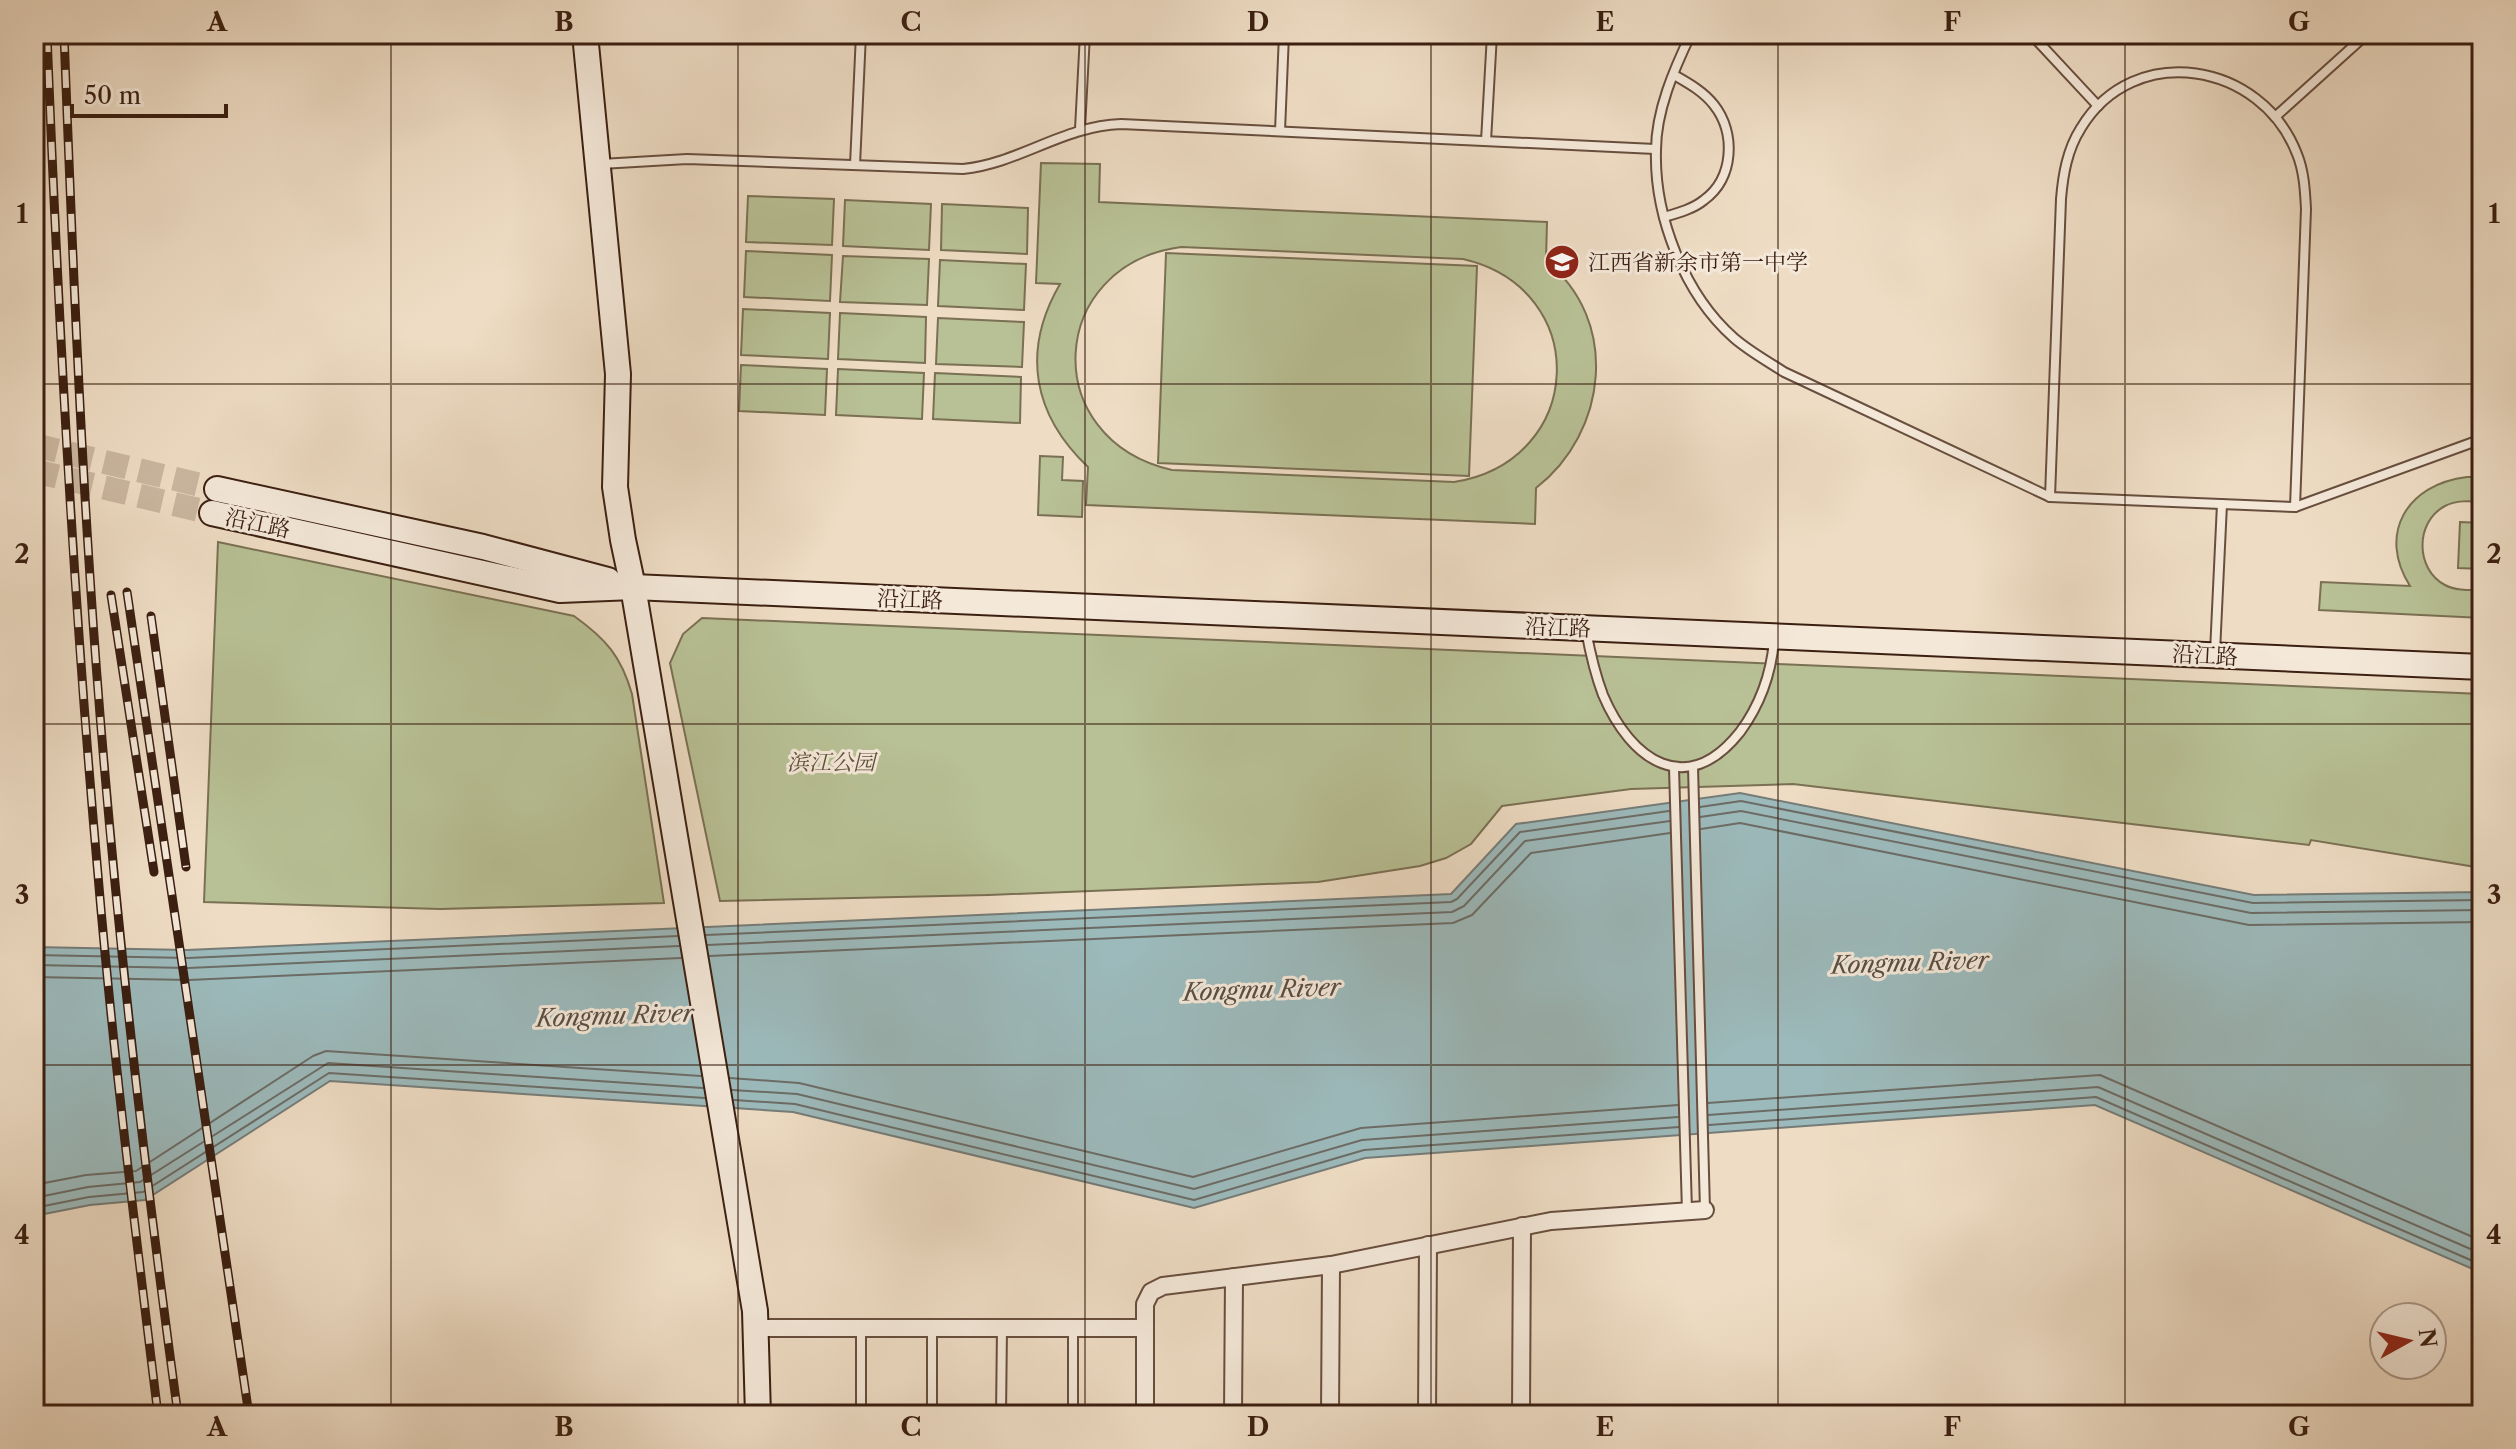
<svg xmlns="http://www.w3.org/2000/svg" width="2516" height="1449" font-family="'Libre Caslon Text','Noto Serif SC',serif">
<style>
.green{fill:#b8c095;stroke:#7a7053;stroke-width:2;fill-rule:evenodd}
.water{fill:#9cbabc;stroke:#757c78;stroke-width:2}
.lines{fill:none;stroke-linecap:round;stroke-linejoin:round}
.shore{stroke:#6c6c66;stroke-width:2}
.secondary-tunnel{stroke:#cab6a0;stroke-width:24;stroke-dasharray:24 12;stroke-linecap:butt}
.lane-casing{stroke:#684e3e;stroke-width:12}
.street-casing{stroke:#684e3e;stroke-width:20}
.secondary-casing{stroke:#3b1f11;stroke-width:28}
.lane{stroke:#f4e8d9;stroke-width:8}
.street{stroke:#f4e8d9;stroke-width:16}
.secondary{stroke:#f4e8d9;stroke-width:24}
.rail-casing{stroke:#3b1f11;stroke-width:9}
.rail{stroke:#f4e8d9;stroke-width:6;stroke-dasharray:18;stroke-linecap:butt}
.grid{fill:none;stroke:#3b1f11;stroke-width:2;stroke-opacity:0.55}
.labels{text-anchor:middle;stroke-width:6;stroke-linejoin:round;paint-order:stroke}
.poi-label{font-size:22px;fill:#3b1f11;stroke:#f4e8d9;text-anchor:start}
.street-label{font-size:22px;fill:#3b1f11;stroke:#f4e8d9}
.park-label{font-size:22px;font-style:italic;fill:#604f39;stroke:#f4e8d9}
.water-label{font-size:24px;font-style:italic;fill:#584e44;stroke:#f4e8d9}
.neatline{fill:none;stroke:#3b1f11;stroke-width:3}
.grid-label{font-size:26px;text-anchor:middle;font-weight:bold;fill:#3b1f11}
</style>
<rect width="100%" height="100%" fill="#eedcc4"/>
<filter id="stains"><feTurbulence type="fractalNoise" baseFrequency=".0025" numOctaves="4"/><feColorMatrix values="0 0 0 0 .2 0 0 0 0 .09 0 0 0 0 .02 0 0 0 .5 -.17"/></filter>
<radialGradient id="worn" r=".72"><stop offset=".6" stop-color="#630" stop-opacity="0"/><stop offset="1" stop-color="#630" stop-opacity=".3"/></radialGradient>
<g class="green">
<path d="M1041,163L1100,164L1099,202L1547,222L1546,261C1620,320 1608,432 1536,488L1535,524L1086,505L1088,467C1033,415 1021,351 1060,284L1036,283ZM1181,247L1463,259C1593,289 1586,461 1454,482L1172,470C1037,439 1047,265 1181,247Z"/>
<path d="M748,196L834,199L832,245L746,242Z"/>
<path d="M845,200L931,204L929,250L843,246Z"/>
<path d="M942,204L1028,208L1027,254L941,250Z"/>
<path d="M746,251L832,255L830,301L744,297Z"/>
<path d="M1166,253L1477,266L1469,476L1158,463Z"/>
<path d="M843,256L929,259L927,305L840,302Z"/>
<path d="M940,260L1026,264L1024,310L938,306Z"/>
<path d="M743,309L830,313L828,359L741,355Z"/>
<path d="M840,313L926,317L925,363L838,359Z"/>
<path d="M938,318L1024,322L1022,367L936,364Z"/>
<path d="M741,365L827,369L825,415L739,411Z"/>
<path d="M838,369L924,373L922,419L836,415Z"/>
<path d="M935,373L1021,377L1020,423L933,419Z"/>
<path d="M1040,456L1063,457L1062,480L1083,481L1082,517L1038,515Z"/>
<path d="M2467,477H2482V502C2470,501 2456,500 2445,506C2415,522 2415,569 2445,585C2456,591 2470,590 2482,590V618L2319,610L2321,582L2410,586C2377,534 2407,484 2467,477Z"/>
<path d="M2460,522L2482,523V569L2458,568Z"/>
<path d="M218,542L574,616C606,639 621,656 632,694L664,903L440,909L204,902Z"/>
<path d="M702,618L2482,694V868L2311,840L2309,845L1793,784L1631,789L1502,806L1471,844L1446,858L1420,866L1318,882L989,895L720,901L670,663L683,634Z"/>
</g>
<path class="water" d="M1740,793L2254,895L2482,892V1273L2095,1105L1365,1158L1194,1208L793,1112L330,1081L145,1200L90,1205L34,1216V947L187,950L1451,894L1516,824Z"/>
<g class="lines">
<g class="shore">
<path d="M1700,807L1741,801L2253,903L2482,900"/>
<path d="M1700,817L1741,811L2251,913L2482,910"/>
<path d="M1701,829L1740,823L2249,925L2482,922"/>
<path d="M706,935L1451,902L1457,899L1520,832L1669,811"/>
<path d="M707,945L1452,912L1464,906L1525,841L1670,821"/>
<path d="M34,955L188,958L678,936"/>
<path d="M709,956L1453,923L1472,915L1531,853L1670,833"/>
<path d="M34,965L188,968L679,946"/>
<path d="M34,977L189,980L681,958"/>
<path d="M730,1078L799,1083L1193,1177L1361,1128L1678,1105"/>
<path d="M732,1090L797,1094L1194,1189L1362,1140L1678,1117"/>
<path d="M734,1100L795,1104L1194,1200L1364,1150L1679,1127"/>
<path d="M1708,1103L2100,1075L2482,1241"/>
<path d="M1708,1115L2098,1087L2482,1254"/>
<path d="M1709,1125L2096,1097L2482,1265"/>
<path d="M34,1185L86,1175L136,1171L313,1056L326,1051L701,1076"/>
<path d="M34,1198L88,1187L140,1182L328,1063L703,1088"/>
<path d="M34,1208L89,1197L143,1192L329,1073L705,1098"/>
</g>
<g class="secondary-tunnel">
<path d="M34,445L217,489"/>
<path d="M34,471L212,513"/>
</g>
<defs>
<g id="lane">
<path d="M1691,34C1674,69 1656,111 1656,150C1654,216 1684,294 1734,338C1749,351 1767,361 1784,372L2050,497L2295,507L2482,439"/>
<path d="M2031,34L2098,106"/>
<path d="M2275,117L2367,34"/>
<path d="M1080,129L1085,34"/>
<path d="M1280,131L1284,34"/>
<path d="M1486,141L1492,34"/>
<path d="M601,164L687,159L963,169C1020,163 1063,126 1121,124L1655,149"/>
<path d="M855,165L861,34"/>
<path d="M1664,217C1678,213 1693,209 1704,200C1734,178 1736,133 1714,105C1703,91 1688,83 1674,75"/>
<path d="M2050,497L2061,199C2063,175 2067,150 2081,128C2134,40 2262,62 2297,154C2304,171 2305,190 2306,209L2295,507"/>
<path d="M1586,630C1590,652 1595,674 1603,695C1631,761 1687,799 1740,732C1760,705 1771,674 1774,641"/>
<path d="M2215,652L2222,504"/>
<path d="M1693,767L1705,1210"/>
<path d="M1674,768L1687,1211"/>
<path d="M861,1415V1328"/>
<path d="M932,1415V1328"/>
<path d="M1001,1415L1002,1328"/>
<path d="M1073,1415V1329"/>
</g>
<g id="street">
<path d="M756,1328H1145"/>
<path d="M1145,1415V1304L1151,1292L1163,1286L1331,1265L1551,1221L1705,1210"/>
<path d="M1233,1415L1234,1277"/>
<path d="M1330,1415L1331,1265"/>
<path d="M1427,1415L1428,1245"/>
<path d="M1521,1415L1522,1226"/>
</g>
<g id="secondary">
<path d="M585,34L618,374L615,487L623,540L633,587L755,1311L758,1415"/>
<path d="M217,489L483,547L608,580"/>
<path d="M212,513L560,590L633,587L2482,667"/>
</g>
</defs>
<use href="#lane" class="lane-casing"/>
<use href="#street" class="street-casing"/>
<use href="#secondary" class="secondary-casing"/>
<use href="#lane" class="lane"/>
<use href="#street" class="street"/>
<use href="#secondary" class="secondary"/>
<defs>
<g id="rail">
<path d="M47,34C58,315 73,595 98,875C113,1055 136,1235 158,1415"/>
<path d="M64,34C71,215 78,396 90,577C108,857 140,1137 178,1415"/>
<path d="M34,63L39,179"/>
<path d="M127,592L249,1415"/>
<path d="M111,595L154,872"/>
<path d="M151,616L186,867"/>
</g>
</defs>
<use href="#rail" class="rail-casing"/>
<use href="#rail" class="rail"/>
</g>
<path class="grid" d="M391,34V1415M738,34V1415M1085,34V1415M1431,34V1415M1778,34V1415M2125,34V1415M34,384H2482M34,724H2482M34,1065H2482"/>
<defs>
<symbol id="school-disc" viewBox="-11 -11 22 22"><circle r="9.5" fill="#8f2418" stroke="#f4e8d9"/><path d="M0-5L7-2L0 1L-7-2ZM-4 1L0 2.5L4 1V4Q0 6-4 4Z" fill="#fff"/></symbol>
</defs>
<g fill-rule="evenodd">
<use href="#school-disc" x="1542" y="242" width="40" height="40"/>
</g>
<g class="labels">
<g class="poi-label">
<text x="1588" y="270">江西省新余市第一中学</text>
</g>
<g class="street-label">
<text transform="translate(258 523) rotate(12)" y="8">沿江路</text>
<text transform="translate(910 599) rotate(2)" y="8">沿江路</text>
<text transform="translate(1558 627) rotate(2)" y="8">沿江路</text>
<text transform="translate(2205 655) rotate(3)" y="8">沿江路</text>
</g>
<g class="park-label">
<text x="831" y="770">滨江公园</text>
</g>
<g class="water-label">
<text transform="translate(1910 963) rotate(-2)" y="8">Kongmu River</text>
<text transform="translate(1262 990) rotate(-2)" y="8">Kongmu River</text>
<text transform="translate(615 1016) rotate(-2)" y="8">Kongmu River</text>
</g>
</g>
<rect width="2516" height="1449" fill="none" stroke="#eedcc4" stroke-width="88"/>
<g transform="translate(2408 1341) rotate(82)"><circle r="38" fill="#f4e8d9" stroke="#aa9889" stroke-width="2"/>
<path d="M0-6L14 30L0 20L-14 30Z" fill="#8f2418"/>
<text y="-12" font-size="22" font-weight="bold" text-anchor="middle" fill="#3b1f11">N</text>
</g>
<path d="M72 104v12h154v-12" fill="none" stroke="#3b1f11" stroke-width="4"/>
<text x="84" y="104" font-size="24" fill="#3b1f11" stroke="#f4e8d9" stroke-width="6" paint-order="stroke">50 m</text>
<rect x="44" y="44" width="2428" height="1361" class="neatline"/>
<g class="grid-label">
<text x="217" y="31">A</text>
<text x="564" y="31">B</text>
<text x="911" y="31">C</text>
<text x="1258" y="31">D</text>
<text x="1605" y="31">E</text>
<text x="1952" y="31">F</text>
<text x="2299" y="31">G</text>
<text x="22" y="223">1</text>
<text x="2494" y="223">1</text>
<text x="22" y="563">2</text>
<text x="2494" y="563">2</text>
<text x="22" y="904">3</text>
<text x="2494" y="904">3</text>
<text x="22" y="1244">4</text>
<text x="2494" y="1244">4</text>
<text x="217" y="1436">A</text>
<text x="564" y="1436">B</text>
<text x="911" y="1436">C</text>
<text x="1258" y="1436">D</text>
<text x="1605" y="1436">E</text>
<text x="1952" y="1436">F</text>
<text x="2299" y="1436">G</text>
</g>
<rect width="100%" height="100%" filter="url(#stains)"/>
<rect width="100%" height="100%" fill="url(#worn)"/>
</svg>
